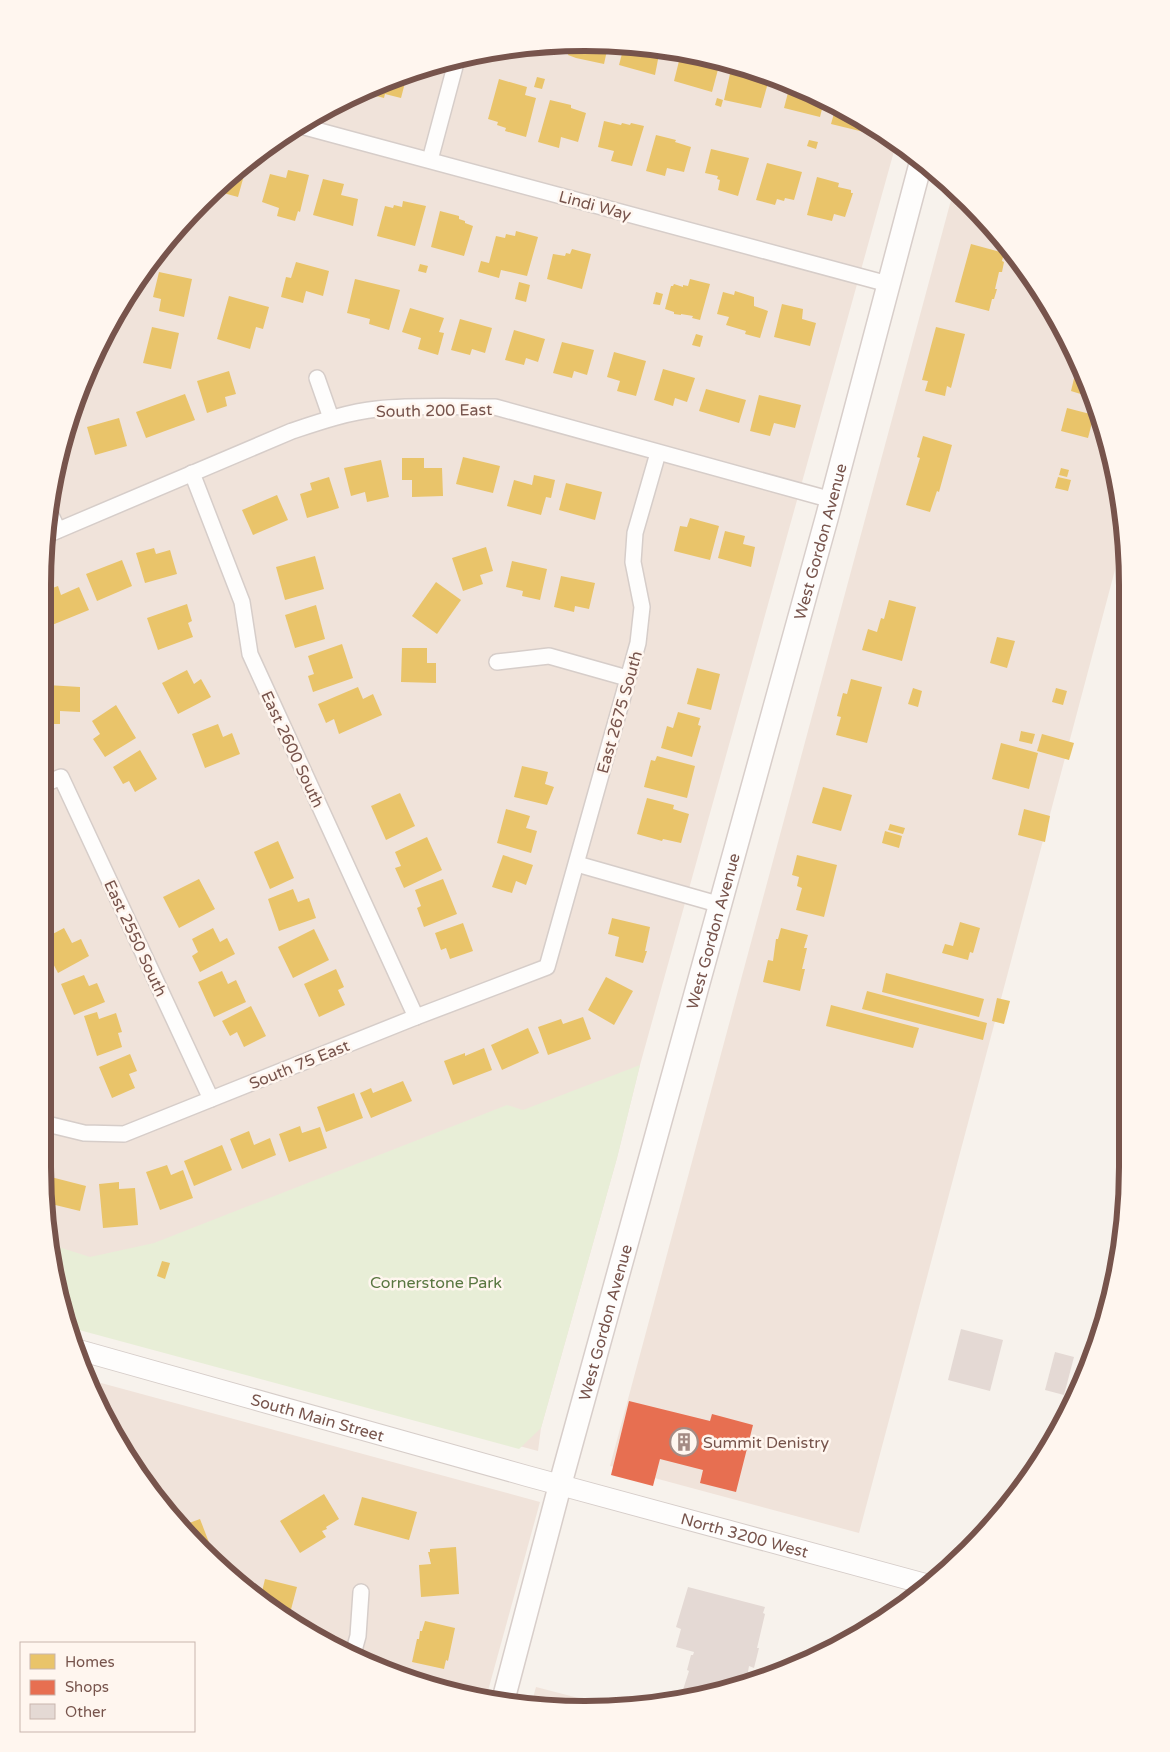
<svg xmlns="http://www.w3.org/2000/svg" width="1170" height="1752" font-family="'Varela Round',sans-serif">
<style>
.residential{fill:#f0e3da}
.green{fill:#e8eed7}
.homes{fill:#e9c46a}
.shops{fill:#e76f51}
.building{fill:#e4d9d4}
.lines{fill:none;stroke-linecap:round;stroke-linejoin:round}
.minor-casing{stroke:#d6cdc9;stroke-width:18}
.tertiary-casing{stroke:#d6cdc9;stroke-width:22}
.secondary-casing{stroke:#d8ceca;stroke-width:25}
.minor{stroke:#fefdfc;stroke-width:15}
.tertiary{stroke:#fefdfc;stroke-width:20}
.secondary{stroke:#fefdfc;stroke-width:22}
.labels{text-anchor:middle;stroke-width:5;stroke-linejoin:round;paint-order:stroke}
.street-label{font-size:16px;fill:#77544c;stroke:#fff6ef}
.park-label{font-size:16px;fill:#597741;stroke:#fff6ef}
.poi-label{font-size:16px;fill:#77544c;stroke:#fff6ef;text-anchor:start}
.rim{fill:none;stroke:#77544c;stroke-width:6}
</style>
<rect width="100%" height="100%" fill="#f7f2ec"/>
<g class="residential">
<path d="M550,44L656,47L760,71L857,115L896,144L640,1065L617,1158L541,1428L538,1451L67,1324L47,1238V514L61,444L98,345L177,227L255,154L345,98L445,61Z"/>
<path d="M954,189L1016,255L1072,345L1109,445L1124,536L859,1533L610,1466Z"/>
<path d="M90,1380L540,1502L486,1698L445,1691L378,1668L255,1597L201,1550L134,1469Z"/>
<path d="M536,1687L617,1708H549L531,1705Z"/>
</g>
<path class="green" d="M640,1065L617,1158L541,1428L519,1449L68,1327L49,1244L90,1257L154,1243L507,1105L523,1110Z"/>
<g class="homes">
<path d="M550,44L548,49L536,46L542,45Z"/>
<path d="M571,44L608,46L604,64L576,58L568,55Z"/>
<path d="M624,46L660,49L655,75L619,65Z"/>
<path d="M681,53L720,62L712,92L674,81Z"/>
<path d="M732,65L753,70V72L756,73L763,75V77L769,79L761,108L724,100Z"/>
<path d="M407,75L401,98L385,94L384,98L365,93L366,91Z"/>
<path d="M537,77L545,79L542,89L534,87Z"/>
<path d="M499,79L527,87L525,95L536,98L526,137L505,131L506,128L497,125L498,122L488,119Z"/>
<path d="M790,85L824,101L820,117L784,108Z"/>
<path d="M717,98L723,100L721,107L715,105Z"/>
<path d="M550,100L571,105V108L586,113L578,142L561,137L559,148L538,142Z"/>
<path d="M836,106L856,115L870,125L868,133L831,124Z"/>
<path d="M604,121L621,125L622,123L630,125L631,123L644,126L632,166L611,161L614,151L598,147Z"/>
<path d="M656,135L676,140L675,142L691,147L684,172L667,168L665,176L646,171Z"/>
<path d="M809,140L818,142L816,149L807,146Z"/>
<path d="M711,149L749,158L738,196L718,190L720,180L717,179L718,176L705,173Z"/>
<path d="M767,163L802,172L794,200L785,198L784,201L777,199L775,205L756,200Z"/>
<path d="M241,167L246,168L238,197L216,191Z"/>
<path d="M288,170L309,175L300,212L298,211L295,221L277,216L279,208L262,202L270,174L286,178Z"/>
<path d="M817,177L839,183L838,187L851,190V193H853L845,217L834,214L832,221L807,215Z"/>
<path d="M323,179L344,184L341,195L358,199L353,226L313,215Z"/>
<path d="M403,201L426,206L415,246L377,236L385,206L393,208L394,205L402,207Z"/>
<path d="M440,211L459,216V219L465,221V223L473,226L464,256L431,247Z"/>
<path d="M516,231L538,237L527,276L501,270L499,278L478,272L481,261L489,263L496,236L505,238L506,234L515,236Z"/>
<path d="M971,244L1004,253L1002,261L1004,262L1002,272H999L995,289H997L994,299H992L989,311L955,302Z"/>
<path d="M572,249L591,254L582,289L547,279L553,254L565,256L566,253L570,254Z"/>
<path d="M296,262L329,271L323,296L306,291L303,303L281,297L286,277L291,278Z"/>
<path d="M420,264L428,266L426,273L418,271Z"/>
<path d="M159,272L192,279L184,317L159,311L161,299L153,297Z"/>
<path d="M355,279L400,290L389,330L369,324L370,319L347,313Z"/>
<path d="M690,279L710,284L700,320L692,318L693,316L681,314V315L674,314V312L665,309L671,286H673L674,284L683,287V285L688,286Z"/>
<path d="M519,282L530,285L526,302L515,299Z"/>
<path d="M735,291L754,297V306L768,311L760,338L745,334L746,331L726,325L729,317L717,314L723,292L734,295Z"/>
<path d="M656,292L663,294L660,305L653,304Z"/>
<path d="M229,296L269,307L263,329L256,327L250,349L217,339Z"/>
<path d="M782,304L803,309L802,319L816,323L810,346L774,337Z"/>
<path d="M410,308L444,318L439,332L444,333L438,355L418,349L421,338L402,332Z"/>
<path d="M460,319L492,328L485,353L472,349L470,355L451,350Z"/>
<path d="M152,327L179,333L171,369L143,363Z"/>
<path d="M936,327L965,334L951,388L947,386L945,396L925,391L928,381L922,380Z"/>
<path d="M514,330L545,339L538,362L526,358L524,365L505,360Z"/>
<path d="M1063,332L1068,340L1067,347L1060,345Z"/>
<path d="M696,334L703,336L700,347L692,345Z"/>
<path d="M562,342L594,350L587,375L574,371L572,378L553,373Z"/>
<path d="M614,352L646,361L636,396L617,391L620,381L607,377Z"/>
<path d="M1077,366H1079L1088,390L1087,396L1071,391Z"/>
<path d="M663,369L695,378L687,402L675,398L673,406L654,400Z"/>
<path d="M229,371L236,394L225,397L227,406L207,413L197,381Z"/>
<path d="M706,389L746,400L739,423L699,411Z"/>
<path d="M185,394L195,420L146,438L136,412Z"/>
<path d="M759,395L801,405L795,428L774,423L770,436L750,431Z"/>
<path d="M1067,408L1094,415L1088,438L1061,431Z"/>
<path d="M119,418L127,446L95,455L87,427Z"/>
<path d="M923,436L952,445L939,492L937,491L930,512L906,505L920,458L917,457Z"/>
<path d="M463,457L500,466L493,493L456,484Z"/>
<path d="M402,458H424V468H442L443,496L412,497V480H402Z"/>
<path d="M381,460L389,497L367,502L365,492L351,496L344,468Z"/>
<path d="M1061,468L1069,470L1067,477L1059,475Z"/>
<path d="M534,475L555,480L551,498L546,497L541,515L507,506L514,480L532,485Z"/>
<path d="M329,477L339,508L307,518L300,494L312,490L310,483Z"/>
<path d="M1058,477L1071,480L1068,491L1055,488Z"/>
<path d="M566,483L602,492L595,520L559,510Z"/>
<path d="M277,495L288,520L253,535L242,510Z"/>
<path d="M690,518L719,526L710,560L674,551L680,526L687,527Z"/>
<path d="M725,531L745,536L743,544L755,547L751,567L718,558Z"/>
<path d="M486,547L493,571L480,575L483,584L463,591L452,558Z"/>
<path d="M154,548L156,554L170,550L177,574L145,583L136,553Z"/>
<path d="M315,556L324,589L285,600L276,567Z"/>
<path d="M122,560L132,586L97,601L86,574Z"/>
<path d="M512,561L547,569L540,600L522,596L523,591L506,587Z"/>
<path d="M561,576L595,583L589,609L575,606L574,612L554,607Z"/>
<path d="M436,582L461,600L437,634L412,616Z"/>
<path d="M58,586L61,595L79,587L89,610L52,625L47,613V590Z"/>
<path d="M889,600L916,607L902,661L862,650L868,629L877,632L881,618L884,619Z"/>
<path d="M187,604L192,621L188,623L193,637L158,650L147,618Z"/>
<path d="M316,605L325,639L295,648L285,615Z"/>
<path d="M997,637L1015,641L1007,668L990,663Z"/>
<path d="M342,644L353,678L313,692L308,676L314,674L308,656Z"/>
<path d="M402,648H427V663H436V683L401,682Z"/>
<path d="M697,668L720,674L711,710L687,704Z"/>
<path d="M187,670L194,684L201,679L211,697L178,714L162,683Z"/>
<path d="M851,679L882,687L867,743L836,735L841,717L837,716L843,693L847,694Z"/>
<path d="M47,685L80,687V712L60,711V724H47Z"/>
<path d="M358,687L363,699L373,694L382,715L339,734L334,719L326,723L318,704Z"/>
<path d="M913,688L922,691L918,707L908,704Z"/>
<path d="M1056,688L1067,691L1063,705L1052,702Z"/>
<path d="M116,705L136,738L105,757L93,739L100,734L92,721Z"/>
<path d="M678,712L700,718L698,725L701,726L692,757L661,748L667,726L673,728Z"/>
<path d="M218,724L223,737L232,733L240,754L205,768L192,734Z"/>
<path d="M1021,731L1035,734L1032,744L1019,741Z"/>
<path d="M1042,734L1074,743L1069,760L1037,751Z"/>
<path d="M1001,743L1038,753L1029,789L992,779Z"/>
<path d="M140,750L157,779L135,792L129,781L123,784L113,767Z"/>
<path d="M657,756L695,766L687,798L644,787L651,760L655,761Z"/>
<path d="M522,766L548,772L545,784L554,787L547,805L514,797Z"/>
<path d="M823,787L852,795L841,831L812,823Z"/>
<path d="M400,793L415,826L386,840L371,806Z"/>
<path d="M647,798L674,805L673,809L689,814L681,843L663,839L662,841L637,834Z"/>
<path d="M506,809L530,816L526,828L537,831L531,853L497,843Z"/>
<path d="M1024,809L1050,816L1045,842L1018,835Z"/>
<path d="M890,824L905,828L903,834L888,830Z"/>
<path d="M885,831L902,836L899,848L882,843Z"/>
<path d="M427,837L442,870L404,888L395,868L401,866L395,852Z"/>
<path d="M278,841L294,878L270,889L254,852Z"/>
<path d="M503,855L533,865L526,885L516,881L512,893L492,887Z"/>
<path d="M797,855L837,865L824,917L796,910L802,888L797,886L799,877L792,875Z"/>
<path d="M199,879L215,909L179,928L163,897Z"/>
<path d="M443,879L457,914L424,927L417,908L421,906L415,890Z"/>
<path d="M293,889L298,902L309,898L316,918L279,931L268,899Z"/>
<path d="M612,918L650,927L645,951H647L643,963L615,956L619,937L608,934Z"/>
<path d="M960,922L980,928L973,953L970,952L968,960L942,953L945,944L953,946Z"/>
<path d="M463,923L473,951L450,959L446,948L441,950L435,933Z"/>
<path d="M64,928L72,943L81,939L89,956L58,973L47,952V937Z"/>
<path d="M213,928L220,942L227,938L235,954L200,972L192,956L198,952L192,939Z"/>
<path d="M781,928L808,935L804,948H807L802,969H805L800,991L763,982L768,960L773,961L776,939H778Z"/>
<path d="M314,929L329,960L293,978L278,947Z"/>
<path d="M336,969L344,987L338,990L345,1005L319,1017L304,984Z"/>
<path d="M222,971L228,984L236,980L246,1002L214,1017L198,982Z"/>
<path d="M886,973L984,999L979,1017L882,992Z"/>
<path d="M84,975L89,986L97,983L105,1002L74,1015L61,984Z"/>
<path d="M606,977L633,991L614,1025L588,1010Z"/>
<path d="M867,991L987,1023L983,1040L862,1009Z"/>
<path d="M997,998L1010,1001L1004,1024L992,1021Z"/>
<path d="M831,1005L919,1028L913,1048L826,1026Z"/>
<path d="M251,1006L266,1036L244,1047L237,1032L230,1036L222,1021Z"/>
<path d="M97,1012L99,1019L116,1013L122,1032L118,1033L122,1047L97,1056L84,1016Z"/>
<path d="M583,1017L591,1039L548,1055L538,1027L561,1019L563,1024Z"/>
<path d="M528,1028L539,1053L502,1070L491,1045Z"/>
<path d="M484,1048L492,1070L453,1085L444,1061L465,1053V1056Z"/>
<path d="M130,1054L137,1071L129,1074L135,1088L112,1098L99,1067Z"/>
<path d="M403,1081L412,1101L371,1118L360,1093L371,1088L373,1093Z"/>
<path d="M354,1093L363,1118L326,1132L317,1107Z"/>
<path d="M300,1126L302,1133L320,1127L327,1148L289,1162L279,1134Z"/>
<path d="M249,1131L254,1145L270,1138L276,1155L242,1169L230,1139Z"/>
<path d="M222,1145L232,1170L194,1186L184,1161Z"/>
<path d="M167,1165L171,1175L183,1170L193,1198L160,1210L146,1172Z"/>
<path d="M47,1176L86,1186L80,1211L47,1203Z"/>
<path d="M119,1182V1189L135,1188L138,1225L103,1228L99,1184Z"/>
<path d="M162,1261L170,1263L165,1279L157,1276Z"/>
<path d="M324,1494L339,1519L326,1527L327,1529L322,1531L326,1537L300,1553L280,1521Z"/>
<path d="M362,1497L417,1512L409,1540L354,1525Z"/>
<path d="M200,1519L218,1566L201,1550L181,1526Z"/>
<path d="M456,1547L459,1594L421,1597L419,1565L431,1564L428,1552H430V1549Z"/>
<path d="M265,1579L297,1587L289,1617L260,1600Z"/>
<path d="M425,1621L455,1628L448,1661L446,1660L444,1669L412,1662L417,1639H419L420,1631H422Z"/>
<path d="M400,1674L436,1684L435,1688L399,1676Z"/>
</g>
<path class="shops" d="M629,1401L710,1421L712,1414L753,1425L736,1492L700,1483L703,1470L660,1459L653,1486L611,1475Z"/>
<g class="building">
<path d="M961,1329L1003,1340L990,1391L948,1380Z"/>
<path d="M1055,1352L1074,1357L1064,1395L1045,1390Z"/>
<path d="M688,1587L765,1607L763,1613L765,1614L757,1648H759L754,1668L749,1666L748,1672L750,1673L747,1682L725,1691L683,1698V1696H681L689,1671L687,1670L691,1655H693L694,1652L676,1647L681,1629L676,1627Z"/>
</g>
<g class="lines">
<defs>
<g id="minor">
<path d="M301,126L888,284"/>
<path d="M430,160L457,59"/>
<path d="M317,378L331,418"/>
<path d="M192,473L242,602L250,654L416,1017"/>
<path d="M48,509L58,530"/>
<path d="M47,535L292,431C319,422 348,412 377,409C416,405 456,407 495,407L832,500"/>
<path d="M497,662L549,656L627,678"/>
<path d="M47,783L61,777L211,1099"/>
<path d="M577,864L721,905"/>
<path d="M47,1124L84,1133L124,1134L416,1017L547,967L638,643L642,607L633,562L635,533L658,453"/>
<path d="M353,1654L358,1636L361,1592"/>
</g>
<g id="tertiary">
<path id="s1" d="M75,1349L527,1476L929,1585"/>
</g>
<g id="secondary">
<path id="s2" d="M503,1701L560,1485L827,517L921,162"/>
</g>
</defs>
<use href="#minor" class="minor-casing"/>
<use href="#tertiary" class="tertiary-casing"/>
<use href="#secondary" class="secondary-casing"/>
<use href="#minor" class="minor"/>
<use href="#tertiary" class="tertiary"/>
<use href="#secondary" class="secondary"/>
</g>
<defs>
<symbol id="building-ring" viewBox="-11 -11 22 22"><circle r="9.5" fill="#fff6ef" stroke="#a48b84" stroke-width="1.5"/><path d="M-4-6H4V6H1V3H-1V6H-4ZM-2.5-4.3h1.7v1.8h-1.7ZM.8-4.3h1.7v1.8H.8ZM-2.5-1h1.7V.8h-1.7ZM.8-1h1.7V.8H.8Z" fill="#a48b84"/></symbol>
</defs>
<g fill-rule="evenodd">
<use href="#building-ring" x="668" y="1426" width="32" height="32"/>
</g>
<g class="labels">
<g class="street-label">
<text transform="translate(595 205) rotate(15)" y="6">Lindi Way</text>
<text transform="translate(434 410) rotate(-1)" y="6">South 200 East</text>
<text dy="6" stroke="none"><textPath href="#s2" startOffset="1202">West Gordon Avenue</textPath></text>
<text transform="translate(619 712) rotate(-74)" y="6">East 2675 South</text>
<text transform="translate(293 749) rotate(65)" y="6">East 2600 South</text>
<text dy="6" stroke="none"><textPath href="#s2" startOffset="798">West Gordon Avenue</textPath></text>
<text transform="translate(136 938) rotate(65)" y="6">East 2550 South</text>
<text transform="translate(299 1064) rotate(-22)" y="6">South 75 East</text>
<text dy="6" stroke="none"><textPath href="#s2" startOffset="392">West Gordon Avenue</textPath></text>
<text dy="6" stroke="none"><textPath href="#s1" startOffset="252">South Main Street</textPath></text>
<text dy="6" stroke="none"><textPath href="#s1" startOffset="695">North 3200 West</textPath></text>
</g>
<g class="park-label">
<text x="436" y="1288">Cornerstone Park</text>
</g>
<g class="poi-label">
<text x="703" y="1448">Summit Denistry</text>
</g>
</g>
<path d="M0 0H1170V1752H0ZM585 51H585A534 534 0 0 1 1119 585V1167A534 534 0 0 1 585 1701H585A534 534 0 0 1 51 1167V585A534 534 0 0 1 585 51Z" fill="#fff6ef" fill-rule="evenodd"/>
<path class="rim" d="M585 51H585A534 534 0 0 1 1119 585V1167A534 534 0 0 1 585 1701H585A534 534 0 0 1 51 1167V585A534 534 0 0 1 585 51Z"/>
<rect x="20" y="1642" width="175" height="90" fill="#fff6ef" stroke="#c9b5ae"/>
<rect x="30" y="1654" width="25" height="15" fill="#e9c46a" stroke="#c9b5ae"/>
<text x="65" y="1667" font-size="15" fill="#77544c">Homes</text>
<rect x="30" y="1680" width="25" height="15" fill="#e76f51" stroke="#c9b5ae"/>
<text x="65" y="1692" font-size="15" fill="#77544c">Shops</text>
<rect x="30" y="1704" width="25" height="15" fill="#e4d9d4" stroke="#c9b5ae"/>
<text x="65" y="1717" font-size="15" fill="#77544c">Other</text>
</svg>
